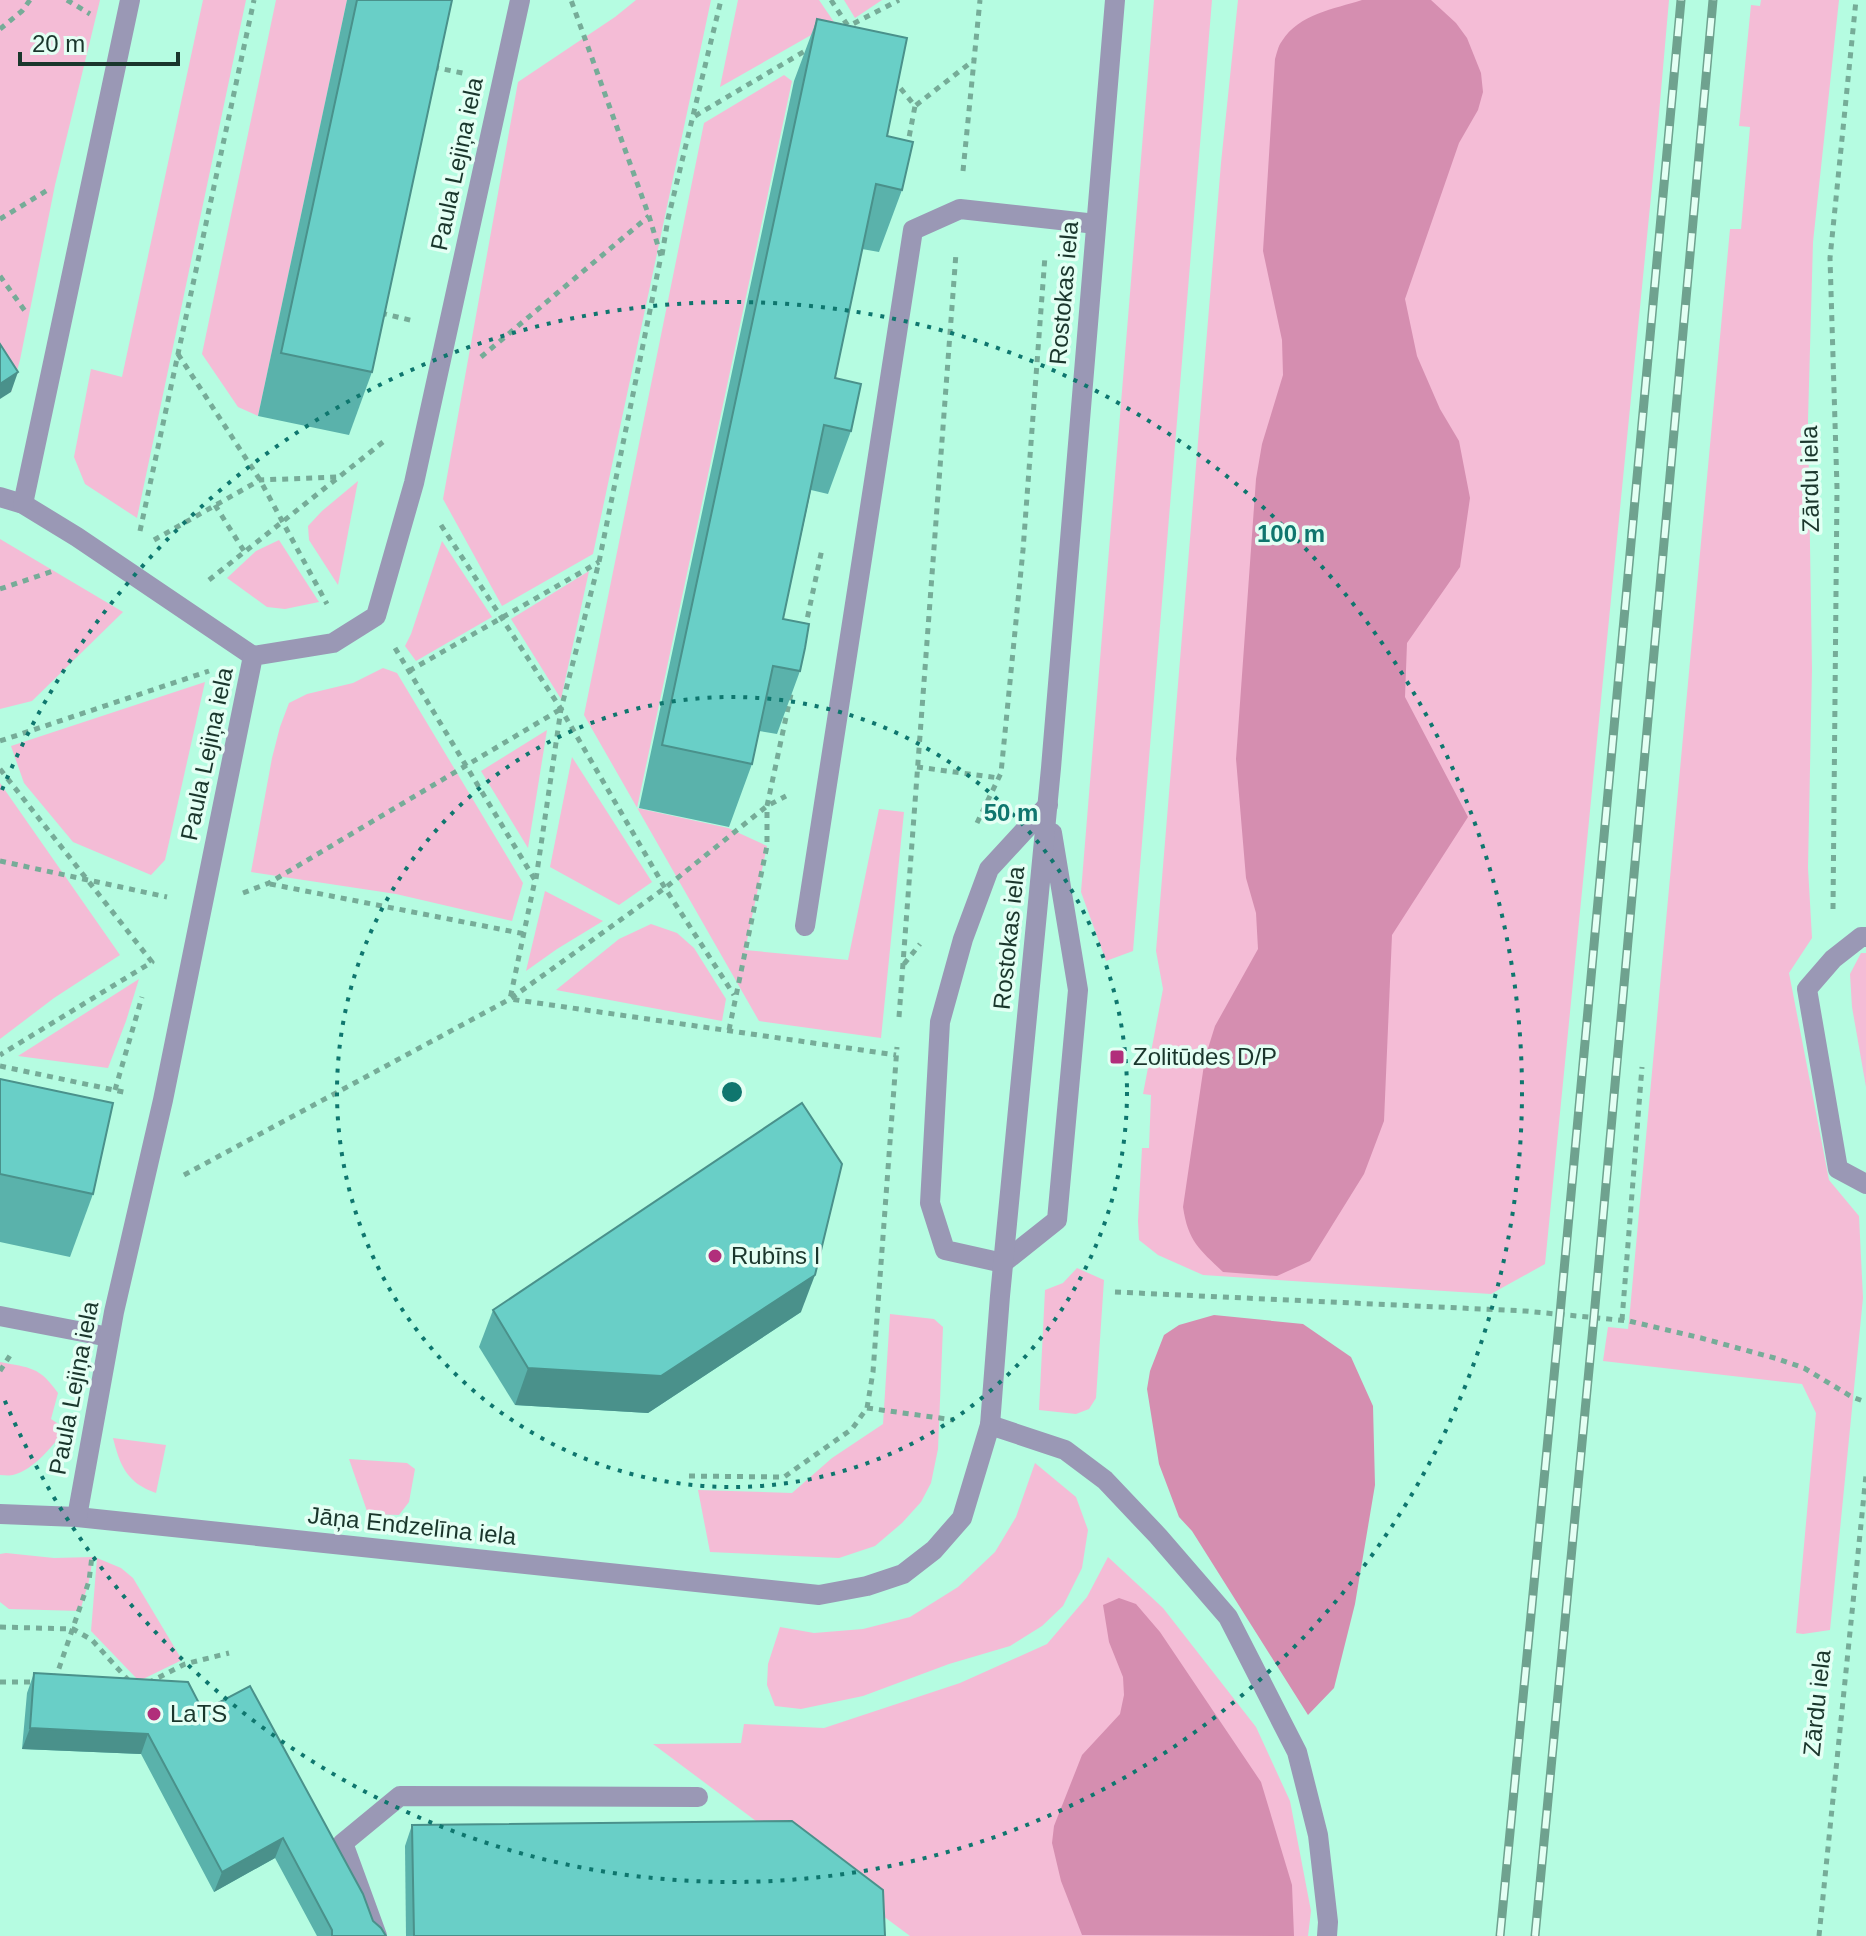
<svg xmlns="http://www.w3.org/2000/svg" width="1866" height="1936" font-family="Helvetica,sans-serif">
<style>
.green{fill:#f4bcd6}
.forest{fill:#d58eb0}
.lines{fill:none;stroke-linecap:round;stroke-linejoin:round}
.path{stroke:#76ac98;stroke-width:5;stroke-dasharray:6 6;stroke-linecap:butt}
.minor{stroke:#9a98b5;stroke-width:20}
.rail-casing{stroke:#6fa28f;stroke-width:9}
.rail{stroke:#e4fff4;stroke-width:6;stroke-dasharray:18;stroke-linecap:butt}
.wall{fill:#5ab2ab}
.shaded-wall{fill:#4a918b}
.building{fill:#69cfc7;stroke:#4a918b;stroke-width:2}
.ring{fill:none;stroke:#0f766e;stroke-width:4;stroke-dasharray:4 8}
.poi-dot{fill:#b12f7b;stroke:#e4fff4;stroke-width:3}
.labels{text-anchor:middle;stroke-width:7;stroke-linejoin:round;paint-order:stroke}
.street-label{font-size:24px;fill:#1a362c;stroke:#e4fff4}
.poi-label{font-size:24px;fill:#1a362c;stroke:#e4fff4;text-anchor:start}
.centre{fill:#0f766e;stroke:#e4fff4;stroke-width:4}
.ring-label{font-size:24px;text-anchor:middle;font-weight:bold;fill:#0f766e;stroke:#e4fff4;stroke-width:7;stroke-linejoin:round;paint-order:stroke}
</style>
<rect width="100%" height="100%" fill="#b5fce1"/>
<g class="green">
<path d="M0,0H100L55,185L20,360L11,392L0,375Z"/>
<path d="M203,0H246L137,518L85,484L74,457L91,369L122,377Z"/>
<path d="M276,0H347L258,416L238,407L202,354Z"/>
<path d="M636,0H711L593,554L502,606L443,499L518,82L615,17Z"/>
<path d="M738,0H819L834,22L720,87Z"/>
<path d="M844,0H882L855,18Z"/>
<path d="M1154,0H1212L1133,951L1106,961L1081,892Z"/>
<path d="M1238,0H1669L1657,136L1545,1264L1491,1294L1429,1290L1203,1275L1158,1255L1139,1240L1138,1221L1142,1148H1149L1151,1095L1143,1094L1163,989L1156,951L1221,163Z"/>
<path d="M1761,0H1839L1813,242L1808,420L1812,669L1808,868L1812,938L1789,973L1829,1180L1859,1216L1863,1298L1830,1630L1803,1634L1796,1633L1816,1413L1802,1384L1603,1361L1608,1327L1628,1329L1629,1321L1730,229H1741L1750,127L1739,126L1751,5L1760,6Z"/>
<path d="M784,75L792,81L637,808L728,828L767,846L745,950L848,960L879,809L904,812L881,1038L759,1021L584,715L704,123Z"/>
<path d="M358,481L338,585L309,540L308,526L322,511Z"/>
<path d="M0,539L123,612L32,701L0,709Z"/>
<path d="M279,540L319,602L285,609L267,607L227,578L256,551Z"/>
<path d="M442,541L492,617L416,661L405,646L411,634Z"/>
<path d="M589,571L561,699L511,619Z"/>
<path d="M383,668L397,673L523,883L512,921L396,894L251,872L272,758L280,727L289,703L307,694L353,683Z"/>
<path d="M205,682L165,860L151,875L73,842L24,783L11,746Z"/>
<path d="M547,730L528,848L481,771Z"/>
<path d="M572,757L652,882L619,905L550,867Z"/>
<path d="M0,783L120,955L54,998L0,1039Z"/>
<path d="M545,891L603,921L557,949L526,971Z"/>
<path d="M651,924L677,933L694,948L726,999L722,1021L556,990L619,939Z"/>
<path d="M1861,953H1866V1087L1852,1007L1850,974Z"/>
<path d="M139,979L126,1021L108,1068L18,1056Z"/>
<path d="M1077,1268L1104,1280L1096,1398L1089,1409L1076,1414L1039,1410L1045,1290L1063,1283Z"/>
<path d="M890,1314L934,1319L943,1327L938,1449L931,1483L921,1502L902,1523L875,1546L839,1558L710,1552L698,1490L792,1493L832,1458L883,1424Z"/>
<path d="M0,1362C30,1368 39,1366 58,1393L51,1419L66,1429C53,1445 34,1470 13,1475C9,1476 4,1475 0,1475Z"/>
<path d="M113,1438L166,1445L156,1493C127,1483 120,1466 113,1438Z"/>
<path d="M349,1459L407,1463L415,1469L409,1502L399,1515L368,1514Z"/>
<path d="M1035,1463L1076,1497L1088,1530L1082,1568L1063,1606L1042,1626L1010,1646L949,1664L863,1696L801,1709L775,1706L767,1685L768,1664L780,1627L814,1633L863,1629L910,1617L958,1587L995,1552L1016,1517Z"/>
<path d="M6,1553L54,1558L93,1557L89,1581L80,1611L9,1609L0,1602V1554Z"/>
<path d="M1108,1557L1163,1608L1256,1727L1290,1801L1311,1911L1308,1936H910L653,1744L741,1743L744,1724L824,1728L960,1683L1047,1644L1087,1597Z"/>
<path d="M97,1558L121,1568L133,1578L182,1660L139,1681L91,1631Z"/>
</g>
<g class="forest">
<path d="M1362,0H1431L1456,23L1467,38L1481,73L1483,92L1478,110L1459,143L1405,299L1417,356L1440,409L1459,441L1470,498L1460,567L1407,643L1405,697L1468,817L1392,935L1384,1121L1364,1174L1310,1261L1277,1276L1223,1272C1199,1249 1188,1241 1183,1207L1205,1058L1215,1026L1258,949L1256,913L1246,878L1236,759L1256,479L1262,444L1283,375L1282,340L1263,251L1275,59C1277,53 1278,46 1282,41C1299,14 1334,9 1362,0Z"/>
<path d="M1214,1315L1303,1324L1351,1357L1373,1406L1375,1485L1355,1604L1334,1688L1308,1715L1192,1531L1179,1517L1159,1464L1147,1389L1150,1371L1164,1335L1179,1325Z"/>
<path d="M1119,1598L1136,1604L1160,1632L1261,1782L1292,1885L1294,1936L1082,1935L1061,1881L1052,1843L1054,1826L1082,1755L1120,1714L1124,1695L1123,1677L1109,1642L1103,1605Z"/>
</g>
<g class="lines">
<g class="path">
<path d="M67,0L90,14"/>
<path d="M831,0L848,26"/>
<path d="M0,29L22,11L30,0"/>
<path d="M843,29L899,0"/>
<path d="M433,67L467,74"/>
<path d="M893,79L915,106L974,60"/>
<path d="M695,116L810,48"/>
<path d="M907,148L915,106"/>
<path d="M963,171L980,0"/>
<path d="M0,219L51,188"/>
<path d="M662,255L668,219L721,0"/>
<path d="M0,276L25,311"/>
<path d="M381,313L414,321"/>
<path d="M178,354L260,480L327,604"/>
<path d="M481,357L649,216"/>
<path d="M215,505L244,551"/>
<path d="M441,525L561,709L665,888L734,995"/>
<path d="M140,531L254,0"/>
<path d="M154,540L260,480L337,477"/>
<path d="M209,580L383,442"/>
<path d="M0,589L56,570"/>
<path d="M805,629L822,549"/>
<path d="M395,648L535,880L510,999L896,1055"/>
<path d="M409,671L599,562"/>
<path d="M0,741L209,671"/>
<path d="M917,767L999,778"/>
<path d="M0,769L152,962L0,1055"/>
<path d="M977,823L1001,773L1023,550L1045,256"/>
<path d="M0,861L167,897"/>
<path d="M536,879L561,709L599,562L661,256L649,216L571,0"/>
<path d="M270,884L525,934"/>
<path d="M243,893L269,883L561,709"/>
<path d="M1833,909L1837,488L1830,258L1856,0"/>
<path d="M904,964L920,944"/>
<path d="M899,1017L956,253"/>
<path d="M729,1030L767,846V806L791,694"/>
<path d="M0,1066L128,1093"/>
<path d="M115,1090L142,997"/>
<path d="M184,1175L510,999L665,888L767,806L786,796"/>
<path d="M1115,1292L1525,1311L1629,1321L1701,1338L1778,1359L1804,1368L1852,1397L1866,1402"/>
<path d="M1622,1320L1642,1067"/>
<path d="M0,1371L11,1354"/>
<path d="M867,1408L954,1420"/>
<path d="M689,1476L784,1477L852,1429L867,1408L873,1372L897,1047"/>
<path d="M0,1627L73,1629L92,1640L130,1682"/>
<path d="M55,1680L89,1581L92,1556"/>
<path d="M0,1682H35"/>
<path d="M148,1683L185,1664L229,1653"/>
<path d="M1819,1936L1866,1475"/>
</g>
<g class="minor">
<path d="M0,497L23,504L77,537L253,656"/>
<path d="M23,504L130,0"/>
<path d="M805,926L913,230L960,209L1096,224"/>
<path d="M1866,937H1861L1833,959L1807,989L1838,1169L1866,1184"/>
<path d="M1003,1263L945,1250L930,1203L940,1022L963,939L989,869L1048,805"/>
<path d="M1003,1263L1057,1220L1078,990L1052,833"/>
<path d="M0,1316L109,1337"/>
<path d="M990,1425L1065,1450L1105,1480L1158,1536L1228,1617L1297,1752L1318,1835L1328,1922L1327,1936"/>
<path d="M0,1514L77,1517L819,1595L867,1586L903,1574L934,1550L962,1518L990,1425L1000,1296L1051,768L1115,0"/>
<path d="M77,1517L114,1312L163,1100L253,656L333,643L376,616L414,483L520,0"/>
<path d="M377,1936L343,1843L400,1796L698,1797"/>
</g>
<defs>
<g id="rail">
<path d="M1500,1936L1560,1314L1681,0"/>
<path d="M1535,1936L1594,1317L1713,0"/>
</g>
</defs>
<use href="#rail" class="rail-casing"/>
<use href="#rail" class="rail"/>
</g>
<g class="wall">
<path d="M347,0H452L372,372L349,435L258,416Z"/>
<path d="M817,19L887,136L902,190L879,252L862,249L835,378L851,431L828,494L811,490L783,619L800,671L777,734L759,731L752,764L729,827L639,808L794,81Z"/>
<path d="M0,1079L93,1194L70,1257L0,1242Z"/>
<path d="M493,1310L801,1312L648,1413L515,1405L479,1347Z"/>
<path d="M34,1673L203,1711L386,1936H317L275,1858L214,1892L141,1754L22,1749L27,1693Z"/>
<path d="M412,1825L885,1936H406L405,1846Z"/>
</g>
<g class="shaded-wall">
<path d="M18,372L11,392L0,399V384Z"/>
<path d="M815,1275L801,1312L648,1413L515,1405L528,1368Z"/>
<path d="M30,1728L148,1734L141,1754L22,1749Z"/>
<path d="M283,1838L275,1858L214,1892L222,1872Z"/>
</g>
<g class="building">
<path d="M357,0H452L372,372L281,353Z"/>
<path d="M817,19L907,38L887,136L913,142L902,190L876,184L835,378L861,384L851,431L824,425L783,619L809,624L805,648L800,671L773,666L752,764L662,745Z"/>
<path d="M0,344L18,372L0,384Z"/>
<path d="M0,1079L113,1103L93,1194L0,1174Z"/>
<path d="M802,1103L842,1164L815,1275L661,1376L528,1368L493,1310Z"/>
<path d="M34,1673L188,1682L203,1711L250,1686L363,1894L373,1921L381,1928L386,1936H332V1930L283,1838L222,1872L148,1734L30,1728Z"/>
<path d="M792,1821L883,1890L885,1936H414L412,1825Z"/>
</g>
<g class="ring">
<circle cx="732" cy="1092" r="395"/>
<path d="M2 790A790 790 0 1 1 2 1394"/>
</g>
<g class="poi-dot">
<rect x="1109" y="1049" width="16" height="16" rx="4"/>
<circle cx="715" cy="1256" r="8"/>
<circle cx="154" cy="1714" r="8"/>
</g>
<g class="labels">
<g class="street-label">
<text transform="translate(457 164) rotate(-78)" y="8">Paula Lejiņa iela</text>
<text transform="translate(1064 293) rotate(-85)" y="8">Rostokas iela</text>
<text transform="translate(1810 479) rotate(-91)" y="8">Zārdu iela</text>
<text transform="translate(207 754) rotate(-78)" y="8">Paula Lejiņa iela</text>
<text transform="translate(1009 938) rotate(-84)" y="8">Rostokas iela</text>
<text transform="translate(74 1388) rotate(-79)" y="8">Paula Lejiņa iela</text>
<text transform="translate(412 1526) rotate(6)" y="8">Jāņa Endzelīna iela</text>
<text transform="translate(1817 1703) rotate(-84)" y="8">Zārdu iela</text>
</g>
<g class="poi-label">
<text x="1133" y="1065">Zolitūdes D/P</text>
<text x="731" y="1264">Rubīns I</text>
<text x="170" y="1722">LaTS</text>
</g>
</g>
<circle cx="732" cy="1092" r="12" class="centre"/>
<g class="ring-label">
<text x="1291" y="542">100 m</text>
<text x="1011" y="821">50 m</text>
</g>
<path d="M20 52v12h158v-12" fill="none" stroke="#1a362c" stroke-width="4"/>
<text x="32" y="52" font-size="24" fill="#1a362c" stroke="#e4fff4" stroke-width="6" paint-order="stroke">20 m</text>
</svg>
